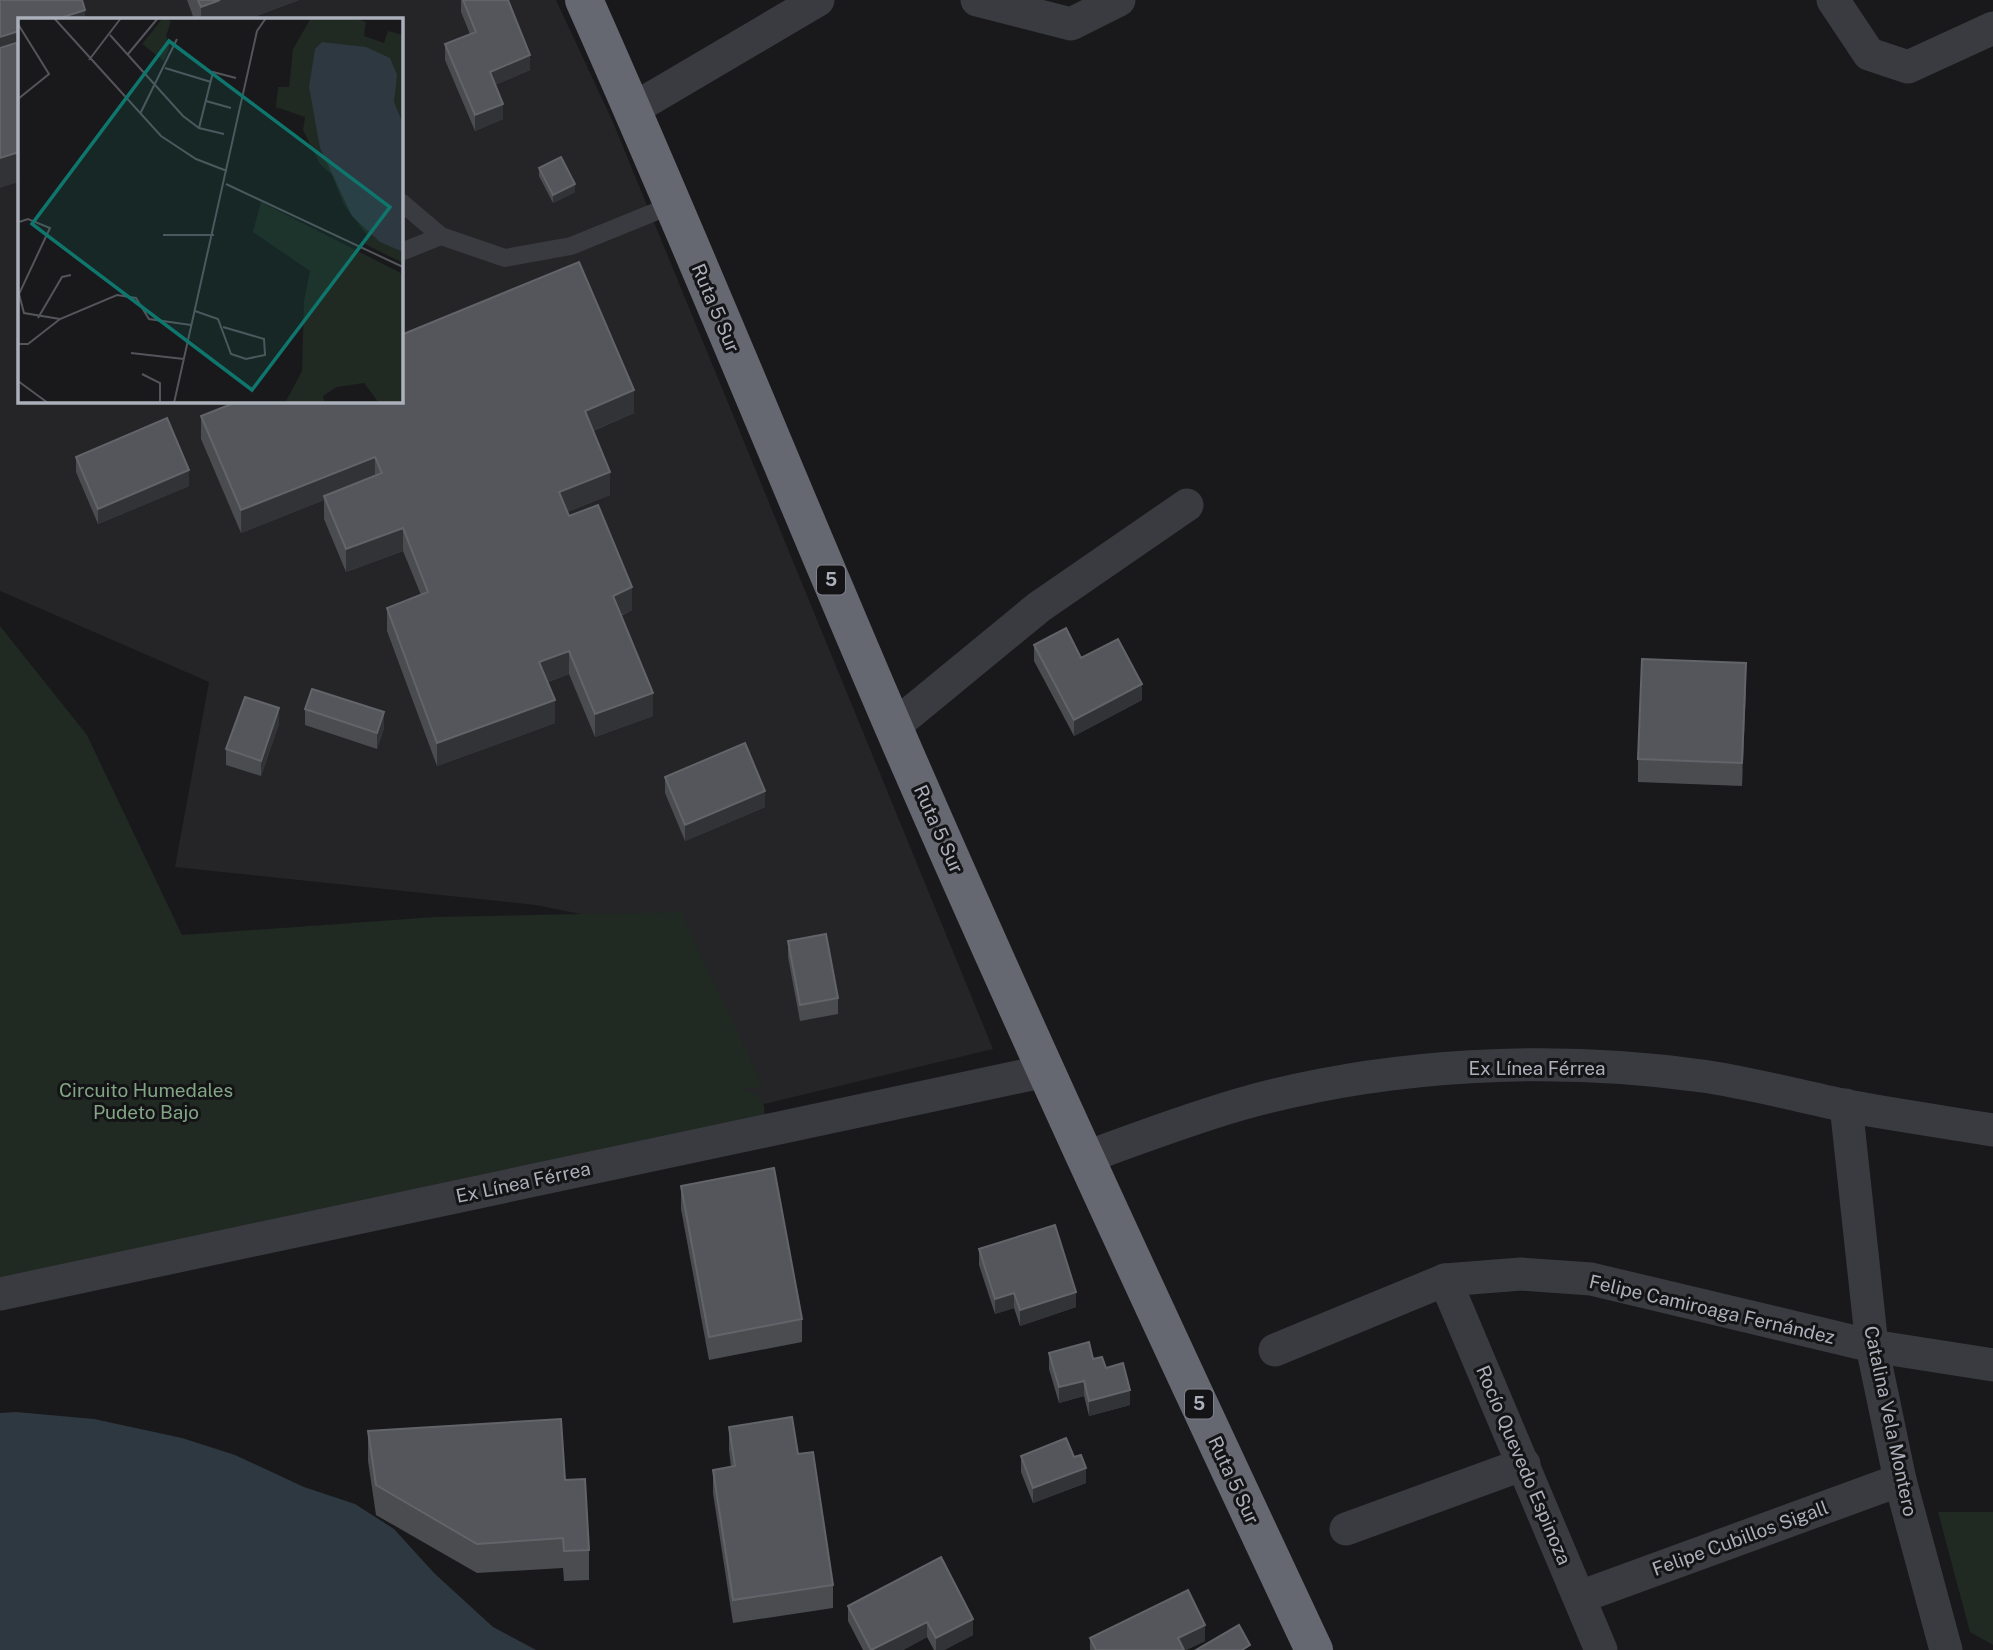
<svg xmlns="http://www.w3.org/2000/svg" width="1993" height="1650" font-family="'Public Sans',sans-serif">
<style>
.built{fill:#252528;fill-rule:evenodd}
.green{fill:#202922}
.water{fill:#2e3840}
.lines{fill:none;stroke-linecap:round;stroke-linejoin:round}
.lane{stroke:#3a3b40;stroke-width:18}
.street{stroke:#3a3b40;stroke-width:33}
.highway{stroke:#666871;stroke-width:38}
.wall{fill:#4a4c50}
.shaded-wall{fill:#323336}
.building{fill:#55565c;stroke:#62646a;stroke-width:2}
.labels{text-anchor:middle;stroke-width:6;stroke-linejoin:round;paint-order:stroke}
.shield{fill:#141416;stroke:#7e818a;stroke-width:2}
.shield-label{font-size:18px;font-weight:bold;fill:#abb0bb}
.street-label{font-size:19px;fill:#abb0bb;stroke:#141416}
.park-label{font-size:19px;fill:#82a685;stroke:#141416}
.inset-road{fill:none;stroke:#53555b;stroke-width:2}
.view{fill:#0f766e;fill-opacity:0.15;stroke:#0f766e;stroke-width:3.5}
.inset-edge{fill:none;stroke:#abb0bb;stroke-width:3.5}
</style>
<rect width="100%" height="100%" fill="#19191b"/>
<path class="built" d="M0,0H556L612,120L993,1049L710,1117L639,926L536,905L175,867L209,682L0,591ZM19,19H401V401H19Z"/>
<g class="green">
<path d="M0,626L87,735L182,935L435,917L681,912L763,1086L743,1090L756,1094L764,1106L765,1125L0,1279Z"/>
<path d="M1938,1512H1993V1645L1970,1632Z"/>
</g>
<path class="water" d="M16,1412L94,1419L182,1438L235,1455L304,1487L355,1504L394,1529L434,1573L493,1627L536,1650H0V1413Z"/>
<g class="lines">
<g class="lane">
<path d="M401,202L441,236L505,258L571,246L672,205"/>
<path d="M401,252L441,236"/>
</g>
<g class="street">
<path d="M977,0L1071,24L1119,0"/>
<path d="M1833,0L1869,54L1908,67L1993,28"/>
<path d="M633,109L818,0"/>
<path d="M893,727L1039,607L1187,505"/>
<path d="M1846,1105L1872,1346L1900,1480L1946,1650"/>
<path d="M1087,1157C1138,1138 1189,1119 1241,1104C1387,1063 1553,1055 1702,1076C1751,1083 1799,1096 1847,1106C1896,1115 1944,1122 1993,1130"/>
<path d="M1445,1280L1601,1650"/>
<path d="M0,1294L1046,1071"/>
<path d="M1275,1350L1445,1280L1521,1274L1591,1279L1872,1346L1993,1365"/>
<path d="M1346,1529L1524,1464"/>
<path d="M1580,1597L1900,1480"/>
</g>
<path class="highway" d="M584,0C691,240 789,484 893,726C1027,1036 1170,1343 1314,1650"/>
</g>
<g class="wall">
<path d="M187,0H299L248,19H194Z"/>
<path d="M461,0H508L530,70L495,85L503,119L475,131L445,60V44L470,34L461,12Z"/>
<path d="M539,168L575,192L553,203L539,176Z"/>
<path d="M634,413L593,431L610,495L567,512L569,516L632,610L621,616L653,716L595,737L569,674L548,682L555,723L437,766L387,631V608L421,595L403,551L346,572L324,519V500L241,533L201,439V416Z"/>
<path d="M76,457L189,486L98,524L76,472Z"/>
<path d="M1034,645L1081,658L1142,700L1074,736L1034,661Z"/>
<path d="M1746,686L1742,786L1638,782V759Z"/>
<path d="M305,709L384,728L377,749L305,725Z"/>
<path d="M279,724L261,776L226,765V749Z"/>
<path d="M665,777L765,807L685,841L665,793Z"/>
<path d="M788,941L838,998V1014L800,1021L788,957Z"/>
<path d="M681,1186L802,1319V1342L709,1360L681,1209Z"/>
<path d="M979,1249L1076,1307L1020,1326L1014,1308L995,1314L979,1265Z"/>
<path d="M1049,1353L1093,1359L1106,1368L1130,1405L1089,1416L1084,1396L1059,1403L1049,1369Z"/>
<path d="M729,1427L798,1454L833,1585V1608L733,1623L713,1493V1470L731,1467L729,1450Z"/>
<path d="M368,1431L565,1480L589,1550V1580L564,1581L563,1568L477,1573L376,1515L368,1461Z"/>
<path d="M1021,1456L1074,1457L1086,1483L1033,1503L1021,1472Z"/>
<path d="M848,1606L973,1619V1635L944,1650H934L927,1637L903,1650H863L848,1621Z"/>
<path d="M1090,1638L1205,1641L1186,1650H1090Z"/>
</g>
<g class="shaded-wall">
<path d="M220,0H299L248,19H201V7Z"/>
<path d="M85,10V19H57Z"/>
<path d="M19,31V54L0,60V37Z"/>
<path d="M530,55V70L490,87V72Z"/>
<path d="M503,104V119L475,131V115Z"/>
<path d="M19,152V182L0,188V158Z"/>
<path d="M575,184V192L553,203V195Z"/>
<path d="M634,390V413L585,434V411Z"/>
<path d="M375,457V480L324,496V500L241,533V510Z"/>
<path d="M189,470V486L98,524V509Z"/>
<path d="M610,472V495L559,515V492Z"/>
<path d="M403,528V551L346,572V549Z"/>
<path d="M632,587V610L613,619V596Z"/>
<path d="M569,651V674L539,685V662Z"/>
<path d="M1746,663V686L1742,786V763Z"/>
<path d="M1142,684V700L1074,736V720Z"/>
<path d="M653,693V716L595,737V714Z"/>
<path d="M555,700V723L437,766V743Z"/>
<path d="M279,708V724L261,776V761Z"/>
<path d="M384,712V728L377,749V733Z"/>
<path d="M765,791V807L685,841V825Z"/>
<path d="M1076,1292V1307L1020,1326V1310Z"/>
<path d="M1014,1293V1308L995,1314V1299Z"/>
<path d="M1084,1381V1396L1059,1403V1387Z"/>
<path d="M1130,1390V1405L1089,1416V1401Z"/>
<path d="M1086,1468V1483L1033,1503V1488Z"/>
<path d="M973,1619V1635L944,1650H936V1638Z"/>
<path d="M927,1622V1637L903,1650H873Z"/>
<path d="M1205,1625V1641L1186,1650H1178V1638Z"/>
</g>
<g class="building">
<path d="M0,0H82L85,10L57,19H19V31L0,37Z"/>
<path d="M198,0H220L201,7Z"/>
<path d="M463,0H508L530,55L490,72L503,104L475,115L445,44L476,32Z"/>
<path d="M19,42V152L0,158V48Z"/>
<path d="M561,157L575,184L553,195L539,168Z"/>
<path d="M579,262L634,390L585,411L610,472L559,492L569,516L598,505L632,587L613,596L653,693L595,714L569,651L539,662L555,700L437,743L387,608L428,592L403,528L346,549L324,496L382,473L375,457L241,510L201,416L239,401H401V335Z"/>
<path d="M167,418L189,470L98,509L76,457Z"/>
<path d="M1066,628L1081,658L1118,639L1142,684L1074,720L1034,645Z"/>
<path d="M1642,659L1746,663L1742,763L1638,759Z"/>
<path d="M312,689L384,712L377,733L305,709Z"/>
<path d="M245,697L279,708L261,761L226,749Z"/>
<path d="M745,743L765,791L685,825L665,777Z"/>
<path d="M826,934L838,998L800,1005L788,941Z"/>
<path d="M774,1168L802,1319L709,1337L681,1186Z"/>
<path d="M1055,1225L1076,1292L1020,1310L1014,1293L995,1299L979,1249Z"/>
<path d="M1089,1342L1093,1359L1102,1357L1106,1368L1123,1363L1130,1390L1089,1401L1084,1381L1059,1387L1049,1353Z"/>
<path d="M792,1417L798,1454L813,1452L833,1585L733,1600L713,1470L735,1466L729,1427Z"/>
<path d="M561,1419L565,1480L585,1479L589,1550L564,1551L563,1538L477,1544L376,1485L368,1431Z"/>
<path d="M1066,1438L1074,1457L1081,1455L1086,1468L1033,1488L1021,1456Z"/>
<path d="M941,1557L973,1619L936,1638L927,1622L871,1650L848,1606Z"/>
<path d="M1188,1590L1205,1625L1178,1638L1184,1650H1096L1090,1638Z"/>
<path d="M1239,1625L1250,1645L1242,1650H1196Z"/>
</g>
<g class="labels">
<g class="shield">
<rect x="817" y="565.5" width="28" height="29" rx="5"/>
<rect x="1185" y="1389.5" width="28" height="29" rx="5"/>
</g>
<g class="shield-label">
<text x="831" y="586">5</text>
<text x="1199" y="1410">5</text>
</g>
<g class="street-label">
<text transform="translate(716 308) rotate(67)" y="7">Ruta 5 Sur</text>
<text transform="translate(939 829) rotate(66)" y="7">Ruta 5 Sur</text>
<text x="1537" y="1075">Ex Línea Férrea</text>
<text transform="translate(523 1182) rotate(-12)" y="7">Ex Línea Férrea</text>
<text transform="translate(1712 1309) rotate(13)" y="7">Felipe Camiroaga Fernández</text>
<text transform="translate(1891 1421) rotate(78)" y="7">Catalina Vela Montero</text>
<text transform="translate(1524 1465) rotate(67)" y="7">Rocío Quevedo Espinoza</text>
<text transform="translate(1234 1480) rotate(65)" y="7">Ruta 5 Sur</text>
<text transform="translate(1740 1538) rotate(-20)" y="7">Felipe Cubillos Sigall</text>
</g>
<g class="park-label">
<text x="146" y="1097">Circuito Humedales<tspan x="146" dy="22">Pudeto Bajo</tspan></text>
</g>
</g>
<g transform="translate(18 18)">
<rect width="385" height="385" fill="#19191b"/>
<path d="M145,0L153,3L148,18L152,27L146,43L124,26ZM293,0H338L348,4L346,18L366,25L370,13L385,17V245L347,226L349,217L326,187L314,157L302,146L285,112L287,99L258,89L260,69H271L275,31ZM243,184L385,256V385H361L346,365L319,369L305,378L307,385H267L284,353L286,283L292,253L235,214Z" fill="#202922"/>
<path d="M304,24L348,29L372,40L379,57L376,84L385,106V234L362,224L334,198L302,130L291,69L297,31Z" fill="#2e3840"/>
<path class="inset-road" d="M36,0L143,118L178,141L209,153M0,6L31,56L0,81M92,17L165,98L181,110L206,116M110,36L140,0M71,42L103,0M147,50L193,64M188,83L213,90M122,96L159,21M181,110L195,54L218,60M208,166L385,249M1,204L10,201L32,210L1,276L6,295L42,301M145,217H196M177,293L200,301L213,336L228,341L247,337L246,321L205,309M20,300L44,259L53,257M0,326H10L42,301L99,277L118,280L131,301L173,307M113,335L166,341M124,356L142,365V385M0,363L30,385M156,385L239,13L248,0"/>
<path class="view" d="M151,23L372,189L234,372L14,206Z"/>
<rect width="385" height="385" class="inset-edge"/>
</g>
</svg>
